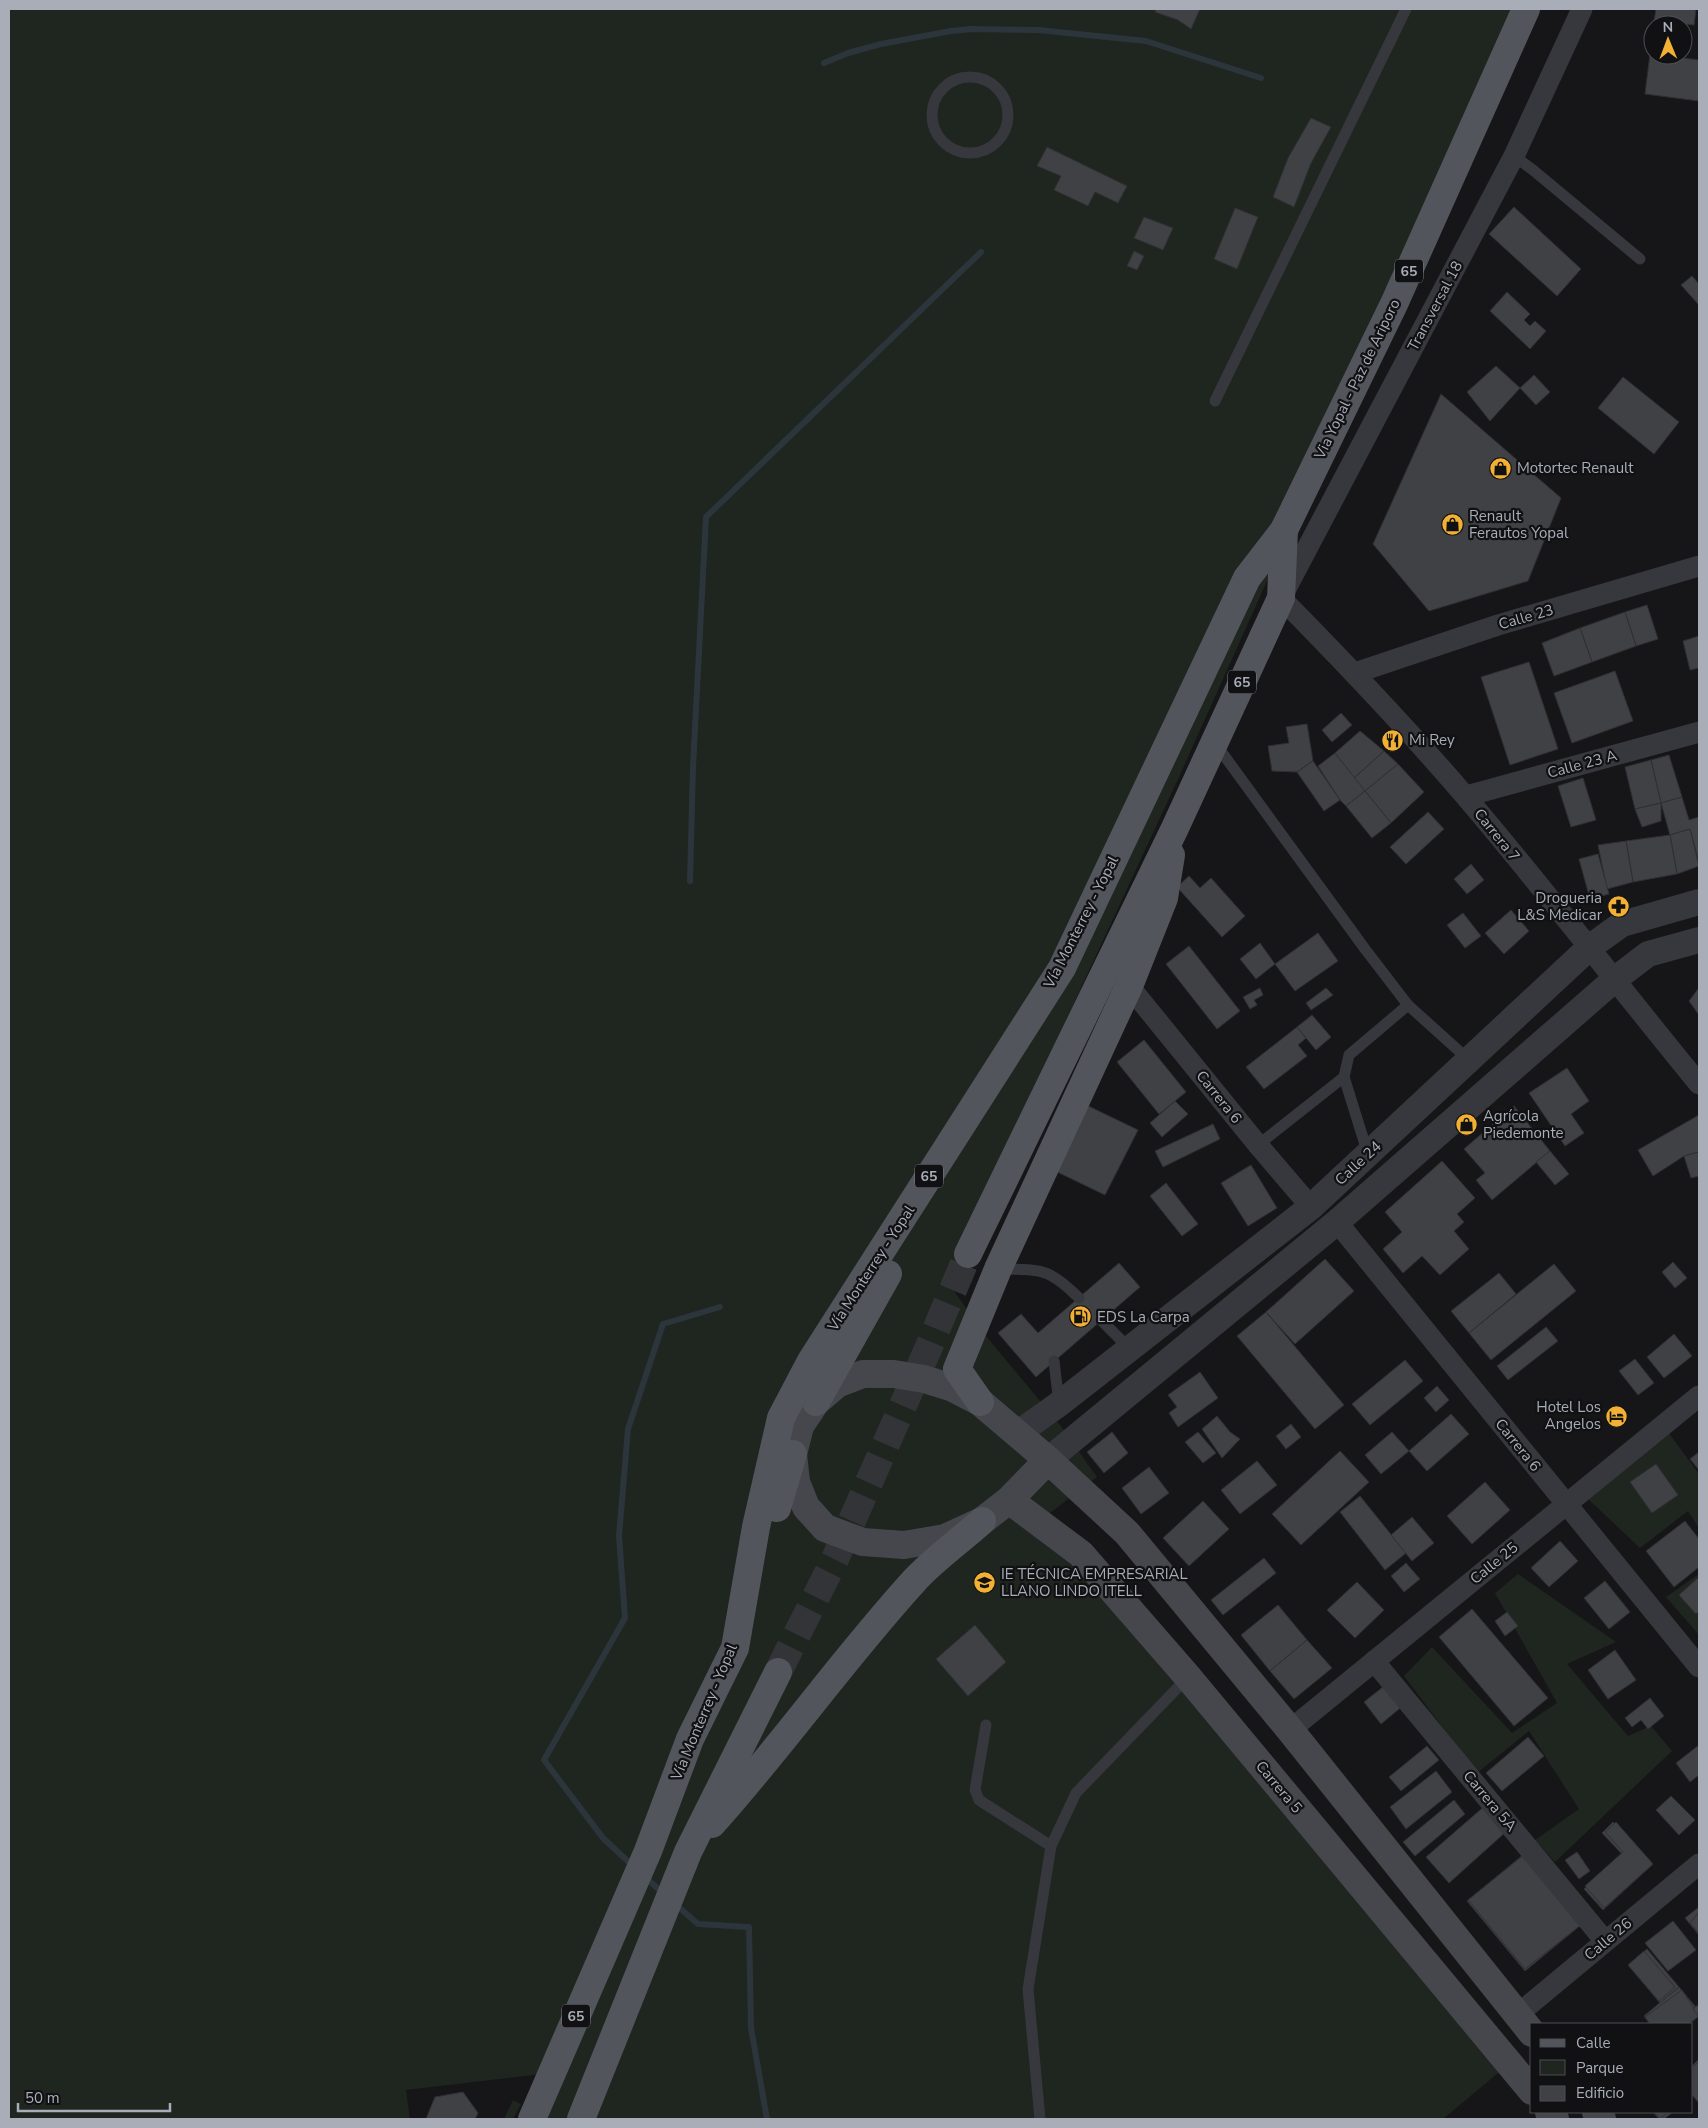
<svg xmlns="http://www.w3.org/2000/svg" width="1708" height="2128" font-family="'Nunito Sans',sans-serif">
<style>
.green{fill:#1e261f}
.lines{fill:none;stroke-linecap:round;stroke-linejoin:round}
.stream{stroke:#2c353c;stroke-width:6}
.building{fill:#404145;stroke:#303034}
.primary-tunnel{stroke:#333438;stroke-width:28;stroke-dasharray:28 14;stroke-linecap:butt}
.service{stroke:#37383d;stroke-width:11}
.minor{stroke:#37383d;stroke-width:21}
.tertiary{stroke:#37383d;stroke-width:26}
.secondary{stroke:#45474d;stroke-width:28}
.primary{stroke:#53555c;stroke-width:28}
.labels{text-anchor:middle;stroke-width:4.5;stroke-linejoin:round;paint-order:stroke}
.shield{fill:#111113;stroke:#7b7e86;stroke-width:1}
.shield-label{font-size:14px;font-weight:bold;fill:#a8adb8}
.street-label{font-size:15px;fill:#a8adb8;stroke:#111113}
.poi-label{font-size:15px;fill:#a8adb8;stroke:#111113;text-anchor:start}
</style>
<rect width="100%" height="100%" fill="#161618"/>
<g class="green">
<path d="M9,9H1536L1267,581L1179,777L962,1244L947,1281L986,1336L1060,1425L1097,1477L1033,1526L1076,1561L1503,2069L1443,2119H524L542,2074L406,2090L410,2119H9Z"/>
<path d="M1668,1432L1699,1474V1528L1688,1511L1640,1548L1584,1495Z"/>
<path d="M1518,1574L1616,1642L1567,1664L1628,1736L1651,1726L1672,1751L1555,1862L1535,1840L1579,1809L1529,1731L1477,1773L1404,1676L1432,1647L1512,1733L1557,1703L1495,1593Z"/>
<path d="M1699,1574V1635L1666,1597Z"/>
<path d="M513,2100L521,2104L513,2119H504Z"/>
</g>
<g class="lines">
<g class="stream">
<path d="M824,63L848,53L881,44L951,31L971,29L1038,30L1146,41L1261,78"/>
<path d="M690,881L693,767L706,517L981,252"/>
<path d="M634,1867L603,1838L544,1760L625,1618L619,1536L628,1429L663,1324L720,1307"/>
<path d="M645,1877L664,1894"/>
<path d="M675,1904L698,1924L749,1927L751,2028L767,2119"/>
</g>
</g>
<g class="building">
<path d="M1156,9H1200L1191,29L1178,20L1155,12Z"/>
<path d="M1656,9H1696L1694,25L1654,21Z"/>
<path d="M1650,54L1699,60V101L1645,94Z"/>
<path d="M1311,118L1331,127L1311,163L1294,207L1273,197L1288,158Z"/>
<path d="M1047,147L1127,186L1118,203L1095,192L1088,206L1054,190L1061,176L1037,166Z"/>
<path d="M1514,207L1581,269L1557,296L1489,234Z"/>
<path d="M1235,208L1258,217L1237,269L1214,259Z"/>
<path d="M1144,217L1173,228L1163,250L1134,238Z"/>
<path d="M1134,251L1144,256L1137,270L1127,266Z"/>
<path d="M1692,276L1699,284V305L1681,285Z"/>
<path d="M1507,292L1530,314L1524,320L1530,326L1535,321L1546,331L1530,349L1490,311Z"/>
<path d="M1496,366L1520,388L1490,421L1467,392Z"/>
<path d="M1534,375L1550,392L1536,405L1520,388Z"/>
<path d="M1623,377L1679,422L1654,454L1598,408Z"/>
<path d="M1441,394L1561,498L1528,581L1429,611L1373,544Z"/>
<path d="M1647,605L1658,639L1636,646L1625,612Z"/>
<path d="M1625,612L1636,646L1592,662L1580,628Z"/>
<path d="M1580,628L1592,662L1554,676L1542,643Z"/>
<path d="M1699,636V668L1690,670L1683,641Z"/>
<path d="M1529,662L1558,749L1510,765L1481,677Z"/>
<path d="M1615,671L1633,721L1572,743L1554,693Z"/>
<path d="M1341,713L1352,725L1332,742L1322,730Z"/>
<path d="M1307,724L1313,761L1297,772L1272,771L1268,746L1289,743L1286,727Z"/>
<path d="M1360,731L1384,751L1353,779L1335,753Z"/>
<path d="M1384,751L1398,764L1365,791L1353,779Z"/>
<path d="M1335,753L1365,791L1346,806L1340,800L1318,766Z"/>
<path d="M1669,755L1682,797L1661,803L1651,760Z"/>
<path d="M1651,760L1661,803L1635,809L1625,767Z"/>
<path d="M1313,761L1340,800L1324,811L1297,772Z"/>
<path d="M1398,764L1424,792L1391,823L1365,791Z"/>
<path d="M1583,778L1596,820L1571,827L1558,786Z"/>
<path d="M1365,791L1391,823L1372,838L1346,806Z"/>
<path d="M1682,797L1689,820L1699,817V862L1690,829L1670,835L1661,803Z"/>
<path d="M1661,803V821L1642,827L1635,809Z"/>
<path d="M1428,812L1444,829L1406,864L1390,847Z"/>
<path d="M1690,829L1699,866L1677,874L1670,835Z"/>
<path d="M1670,835L1677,874L1633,882L1626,841Z"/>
<path d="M1626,841L1633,882L1607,889L1598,845Z"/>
<path d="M1598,854L1609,894L1590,899L1579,859Z"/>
<path d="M1471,864L1484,880L1467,894L1454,879Z"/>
<path d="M1189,876L1200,888L1211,878L1245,916L1222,937L1177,887Z"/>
<path d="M1511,910L1529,931L1504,954L1485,933Z"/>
<path d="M1463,913L1481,936L1465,948L1447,925Z"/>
<path d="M1318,933L1338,961L1295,991L1275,964Z"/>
<path d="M1260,943L1275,964L1256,979L1240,959Z"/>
<path d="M1189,946L1240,1011L1217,1029L1166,964Z"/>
<path d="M1260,988L1263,995L1254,1000L1257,1005L1250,1009L1243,997Z"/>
<path d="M1326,988L1333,995L1311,1010L1306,1003Z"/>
<path d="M1698,989L1699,990V1015L1689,1001Z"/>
<path d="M1312,1015L1331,1037L1316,1050L1297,1027Z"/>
<path d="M1297,1027L1306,1038L1298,1045L1307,1056L1264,1089L1246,1067Z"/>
<path d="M1144,1040L1186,1092L1159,1114L1117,1062Z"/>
<path d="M1567,1068L1589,1101L1571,1114L1584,1133L1565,1146L1529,1093Z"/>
<path d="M1175,1101L1188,1114L1162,1137L1150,1123Z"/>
<path d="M1082,1103L1138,1130L1105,1195L1049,1168Z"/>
<path d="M1514,1106L1550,1151L1492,1200L1476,1180L1485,1173L1464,1149Z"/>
<path d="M1699,1115V1152L1684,1156L1653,1176L1638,1150Z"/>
<path d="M1213,1124L1220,1139L1163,1167L1155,1151Z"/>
<path d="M1550,1151L1569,1174L1555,1185L1536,1162Z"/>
<path d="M1699,1152V1176L1691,1178L1684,1156Z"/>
<path d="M1442,1161L1475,1198L1457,1214L1464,1222L1454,1231L1469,1249L1440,1275L1422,1256L1403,1273L1383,1249L1402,1232L1385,1212Z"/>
<path d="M1251,1165L1277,1208L1248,1226L1221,1183Z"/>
<path d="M1166,1183L1198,1224L1182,1236L1150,1196Z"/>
<path d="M1325,1259L1354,1291L1295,1344L1266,1312Z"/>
<path d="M1673,1262L1687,1278L1675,1288L1662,1272Z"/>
<path d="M1119,1263L1140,1287L1036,1377L998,1333L1021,1314L1038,1333Z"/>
<path d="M1554,1264L1576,1291L1491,1360L1469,1333Z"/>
<path d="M1499,1273L1516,1294L1469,1333L1451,1311Z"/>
<path d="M1266,1312L1344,1405L1315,1429L1237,1336Z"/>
<path d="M1546,1327L1558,1341L1508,1380L1497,1366Z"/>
<path d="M1674,1334L1692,1356L1664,1378L1647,1357Z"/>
<path d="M1635,1359L1654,1383L1638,1395L1619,1371Z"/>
<path d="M1405,1360L1423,1381L1370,1425L1352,1404Z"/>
<path d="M1200,1372L1218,1398L1178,1427L1169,1413L1177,1407L1168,1395Z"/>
<path d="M1437,1386L1449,1400L1436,1412L1424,1398Z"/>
<path d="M1451,1414L1469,1434L1427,1471L1409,1451Z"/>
<path d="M1217,1416L1230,1432L1240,1439L1222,1458L1202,1429Z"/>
<path d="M1291,1424L1301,1437L1286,1449L1276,1436Z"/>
<path d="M1112,1432L1128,1453L1104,1473L1087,1452Z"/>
<path d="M1198,1432L1216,1453L1203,1463L1185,1442Z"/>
<path d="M1392,1432L1409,1451L1381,1474L1365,1455Z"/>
<path d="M1340,1451L1369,1482L1301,1545L1272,1514Z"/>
<path d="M1699,1452V1470L1690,1459Z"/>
<path d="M1257,1461L1277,1485L1240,1514L1221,1490Z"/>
<path d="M1656,1464L1678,1495L1652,1513L1630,1482Z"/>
<path d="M1149,1467L1169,1493L1141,1514L1122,1488Z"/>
<path d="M1485,1482L1510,1510L1472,1544L1447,1516Z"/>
<path d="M1360,1496L1406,1553L1385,1570L1340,1512Z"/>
<path d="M1203,1501L1229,1529L1189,1566L1163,1538Z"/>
<path d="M1412,1517L1434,1543L1412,1561L1391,1535Z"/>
<path d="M1685,1521L1699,1539V1567L1674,1587L1646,1551Z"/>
<path d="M1560,1541L1578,1561L1549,1587L1531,1568Z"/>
<path d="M1264,1558L1276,1573L1223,1615L1211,1600Z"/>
<path d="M1406,1563L1420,1579L1404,1592L1391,1576Z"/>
<path d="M1699,1577V1611L1696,1614L1679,1595Z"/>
<path d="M1605,1581L1630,1612L1609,1629L1584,1598Z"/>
<path d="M1357,1582L1384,1610L1355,1638L1327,1610Z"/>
<path d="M1278,1605L1307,1640L1270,1671L1241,1635Z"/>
<path d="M1472,1609L1548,1698L1514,1726L1439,1637Z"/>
<path d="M1507,1612L1518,1626L1505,1636L1495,1621Z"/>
<path d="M975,1625L1006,1662L968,1696L936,1659Z"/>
<path d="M1307,1640L1332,1668L1294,1699L1270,1671Z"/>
<path d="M1615,1650L1636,1680L1608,1699L1588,1670Z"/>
<path d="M1388,1683L1405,1704L1381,1724L1364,1702Z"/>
<path d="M1650,1698L1664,1716L1648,1729L1641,1720L1632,1727L1625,1718Z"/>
<path d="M1528,1737L1544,1756L1502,1791L1486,1773Z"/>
<path d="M1699,1745V1775L1690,1782L1676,1763Z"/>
<path d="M1427,1746L1439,1760L1401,1791L1389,1777Z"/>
<path d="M1436,1771L1452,1792L1406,1829L1390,1807Z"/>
<path d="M1671,1796L1695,1820L1679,1835L1656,1810Z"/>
<path d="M1454,1800L1465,1814L1415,1856L1403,1842Z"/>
<path d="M1487,1804L1509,1829L1449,1883L1426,1857Z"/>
<path d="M1613,1822L1653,1864L1603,1910L1584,1889L1622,1854L1602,1833Z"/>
<path d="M1616,1822L1653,1864L1604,1908L1585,1886L1623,1852L1605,1832Z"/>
<path d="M1577,1852L1590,1871L1579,1879L1565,1860Z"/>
<path d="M1524,1854L1582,1924L1525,1971L1467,1901Z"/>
<path d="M1525,1854L1582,1924L1525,1969L1468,1900Z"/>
<path d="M1699,1907V1935L1685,1918Z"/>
<path d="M1699,1912V1934L1690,1923Z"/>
<path d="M1673,1921L1696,1950L1668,1971L1645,1943Z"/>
<path d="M1647,1949L1679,1987L1660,2003L1628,1965Z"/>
<path d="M1644,1951L1675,1987L1659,2001L1628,1965Z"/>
<path d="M1679,1987L1699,2011L1683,2024H1650L1644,2016Z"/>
<path d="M1682,1990L1699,2016L1689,2024H1650L1645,2017Z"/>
<path d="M1699,2004V2017L1693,2009Z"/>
<path d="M1699,2059V2102L1692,2093V2066Z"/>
<path d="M1699,2061V2103L1692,2095V2068Z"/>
<path d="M463,2092L478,2113L475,2119H426L435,2097Z"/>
<path d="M1653,2112H1673L1664,2119H1659Z"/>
<path d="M1654,2112H1668L1660,2119Z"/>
</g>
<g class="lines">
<path class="primary-tunnel" d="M778,1672L835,1559L928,1349L968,1254"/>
<g class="service">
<circle cx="970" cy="115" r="38"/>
<path d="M1514,156L1533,170L1640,259"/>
<path d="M1215,401L1406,9"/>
<path d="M1215,743L1365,949L1408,1005"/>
<path d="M1258,1145L1344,1077"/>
<path d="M1368,1154L1344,1077L1349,1055L1408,1005L1469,1060"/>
<path d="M1000,1269C1041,1270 1048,1267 1079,1298"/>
<path d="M1101,1320L1130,1349"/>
<path d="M1054,1361L1059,1404"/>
<path d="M986,1725L975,1790L979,1800L1051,1846"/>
<path d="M1040,2119L1028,1989L1051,1846L1076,1793L1188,1677"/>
</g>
<g class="minor">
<path d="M1582,9L1514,156L1281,598C1345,663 1407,728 1466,797C1546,891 1621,989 1699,1084"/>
<path d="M1355,673L1498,625L1699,566"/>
<path d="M1466,796L1699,732"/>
<path d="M1129,986L1258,1145L1311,1207"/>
<path d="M1337,1222L1699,1667"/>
<path d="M1374,1661L1605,1941"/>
<path d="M1290,1730L1699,1396"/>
<path d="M1517,2015L1699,1864"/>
</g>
<g class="tertiary">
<path d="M1017,1434L1059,1404L1311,1207L1590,947L1622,924L1699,902"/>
<path d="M1048,1460L1337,1222L1614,980L1648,954L1699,940"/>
</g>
<g class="secondary">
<path d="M1048,1460L1009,1500L982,1521L945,1538L904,1545L863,1542L825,1528L806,1507L796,1482L793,1454L800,1426L816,1402L837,1384L863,1374H894L924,1379L953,1388L980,1402L1048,1460L1127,1533L1290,1730L1532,2033"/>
<path d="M1009,1500L1081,1554L1188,1677L1532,2091"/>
<path d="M1549,2112L1555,2119"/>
<path d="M1596,2112L1602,2119"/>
</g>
<g class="primary">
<path d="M968,1254L1175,828L1281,598L1284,530"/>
<path d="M816,1402L888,1274"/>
<path d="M980,1402L957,1369L998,1269L1129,986L1164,898L1171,855"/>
<path d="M777,1508L793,1454"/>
<path d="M712,1824C782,1746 843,1659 914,1581C934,1559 960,1541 982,1521"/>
<path d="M532,2119L648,1851L690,1739L735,1648L756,1527L781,1418L811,1361L1062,968L1247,578L1284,530L1394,304L1526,9"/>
<path d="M581,2119L688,1852L778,1672"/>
</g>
</g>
<defs>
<symbol id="shop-disc" viewBox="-11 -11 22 22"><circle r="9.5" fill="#f2b134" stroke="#111113"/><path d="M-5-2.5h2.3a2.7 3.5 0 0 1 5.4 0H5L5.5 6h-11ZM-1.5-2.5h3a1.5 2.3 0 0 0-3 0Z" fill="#111"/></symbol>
<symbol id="restaurant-disc" viewBox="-11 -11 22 22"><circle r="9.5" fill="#f2b134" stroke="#111113"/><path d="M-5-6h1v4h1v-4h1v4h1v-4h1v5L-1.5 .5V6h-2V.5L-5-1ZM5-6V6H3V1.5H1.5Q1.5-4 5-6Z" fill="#111"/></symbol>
<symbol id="pharmacy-disc" viewBox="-11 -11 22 22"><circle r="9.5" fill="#f2b134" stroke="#111113"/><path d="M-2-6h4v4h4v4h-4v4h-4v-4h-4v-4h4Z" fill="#111"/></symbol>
<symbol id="fuel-disc" viewBox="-11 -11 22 22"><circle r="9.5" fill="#f2b134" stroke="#111113"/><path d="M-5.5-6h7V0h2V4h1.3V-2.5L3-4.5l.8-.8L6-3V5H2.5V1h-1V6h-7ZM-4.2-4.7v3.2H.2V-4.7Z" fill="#111"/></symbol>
<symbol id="hotel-disc" viewBox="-11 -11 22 22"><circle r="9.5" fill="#f2b134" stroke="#111113"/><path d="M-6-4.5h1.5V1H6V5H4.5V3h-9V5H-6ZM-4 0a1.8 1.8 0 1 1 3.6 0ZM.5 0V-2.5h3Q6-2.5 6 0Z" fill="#111"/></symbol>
<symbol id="school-disc" viewBox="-11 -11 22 22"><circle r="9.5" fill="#f2b134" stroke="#111113"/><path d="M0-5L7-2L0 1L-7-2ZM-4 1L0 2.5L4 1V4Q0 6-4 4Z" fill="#111"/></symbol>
</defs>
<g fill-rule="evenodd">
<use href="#shop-disc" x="1488" y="456" width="25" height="25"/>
<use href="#shop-disc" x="1440" y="512" width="25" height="25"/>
<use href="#restaurant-disc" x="1380" y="728" width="25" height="25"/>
<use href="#pharmacy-disc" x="1606" y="894" width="25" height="25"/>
<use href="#shop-disc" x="1454" y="1112" width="25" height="25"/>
<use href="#fuel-disc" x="1068" y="1304" width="25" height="25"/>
<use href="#hotel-disc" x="1604" y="1404" width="25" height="25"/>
<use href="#school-disc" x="972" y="1570" width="25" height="25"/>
</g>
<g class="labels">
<g class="shield">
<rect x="1395" y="259.5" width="28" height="23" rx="4"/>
<rect x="1228" y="670.5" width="28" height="23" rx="4"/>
<rect x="915" y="1164.5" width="28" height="23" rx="4"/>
<rect x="562" y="2004.5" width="28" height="23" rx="4"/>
</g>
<g class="shield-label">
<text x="1409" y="276">65</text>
<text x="1242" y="687">65</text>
<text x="929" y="1181">65</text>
<text x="576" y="2021">65</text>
</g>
<g class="street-label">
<text transform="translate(1435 306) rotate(-62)" y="5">Transversal 18</text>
<text transform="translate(1357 379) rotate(-64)" y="5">Via Yopal - Paz de Ariporo</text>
<text transform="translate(1526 617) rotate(-16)" y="5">Calle 23</text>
<text transform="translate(1582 764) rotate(-15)" y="5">Calle 23 A</text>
<text transform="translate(1497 835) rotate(51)" y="5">Carrera 7</text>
<text transform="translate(1081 922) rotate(-63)" y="5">Vía Monterrey - Yopal</text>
<text transform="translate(1219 1097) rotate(51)" y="5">Carrera 6</text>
<text transform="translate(1358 1163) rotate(-43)" y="5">Calle 24</text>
<text transform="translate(871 1268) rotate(-57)" y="5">Vía Monterrey - Yopal</text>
<text transform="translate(1518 1445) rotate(51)" y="5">Carrera 6</text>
<text transform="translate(1494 1563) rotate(-39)" y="5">Calle 25</text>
<text transform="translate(704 1712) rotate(-67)" y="5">Vía Monterrey - Yopal</text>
<text transform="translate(1279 1787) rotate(50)" y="5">Carrera 5</text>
<text transform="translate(1490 1801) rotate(50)" y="5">Carrera 5A</text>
<text transform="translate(1608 1939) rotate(-40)" y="5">Calle 26</text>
</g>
<g class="poi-label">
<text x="1517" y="473">Motortec Renault</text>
<text x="1469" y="521">Renault<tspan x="1469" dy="17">Ferautos Yopal</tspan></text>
<text x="1409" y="745">Mi Rey</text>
<text x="1602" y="903" text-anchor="end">Drogueria<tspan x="1602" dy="17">L&amp;S Medicar</tspan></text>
<text x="1483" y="1121">Agrícola<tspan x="1483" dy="17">Piedemonte</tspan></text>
<text x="1097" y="1322">EDS La Carpa</text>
<text x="1601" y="1412" text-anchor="end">Hotel Los<tspan x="1601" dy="17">Angelos</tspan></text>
<text x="1001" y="1579">IE TÉCNICA EMPRESARIAL<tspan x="1001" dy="17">LLANO LINDO ITELL</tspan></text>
</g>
</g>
<rect width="1708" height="2128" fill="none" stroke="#a8adb8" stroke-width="20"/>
<rect x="1530" y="2023" width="162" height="90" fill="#111113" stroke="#4d4f55"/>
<rect x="1540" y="2039" width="25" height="8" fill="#53555c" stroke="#4d4f55"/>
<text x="1576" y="2048" font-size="15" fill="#a8adb8">Calle</text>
<rect x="1540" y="2060" width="25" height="15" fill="#1e261f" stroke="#4d4f55"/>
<text x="1576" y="2073" font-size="15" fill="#a8adb8">Parque</text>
<rect x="1540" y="2086" width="25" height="15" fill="#404145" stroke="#4d4f55"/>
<text x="1576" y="2098" font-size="15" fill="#a8adb8">Edificio</text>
<g transform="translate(1668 40) rotate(359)"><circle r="24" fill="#111113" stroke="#4d4f55"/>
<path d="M0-4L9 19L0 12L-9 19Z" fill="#f2b134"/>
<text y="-8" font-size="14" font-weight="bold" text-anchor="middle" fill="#a8adb8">N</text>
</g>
<path d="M18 2103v8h152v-8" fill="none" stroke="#a8adb8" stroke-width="2.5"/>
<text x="25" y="2103" font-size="15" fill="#a8adb8" stroke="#111113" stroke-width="4" paint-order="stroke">50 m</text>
</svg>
